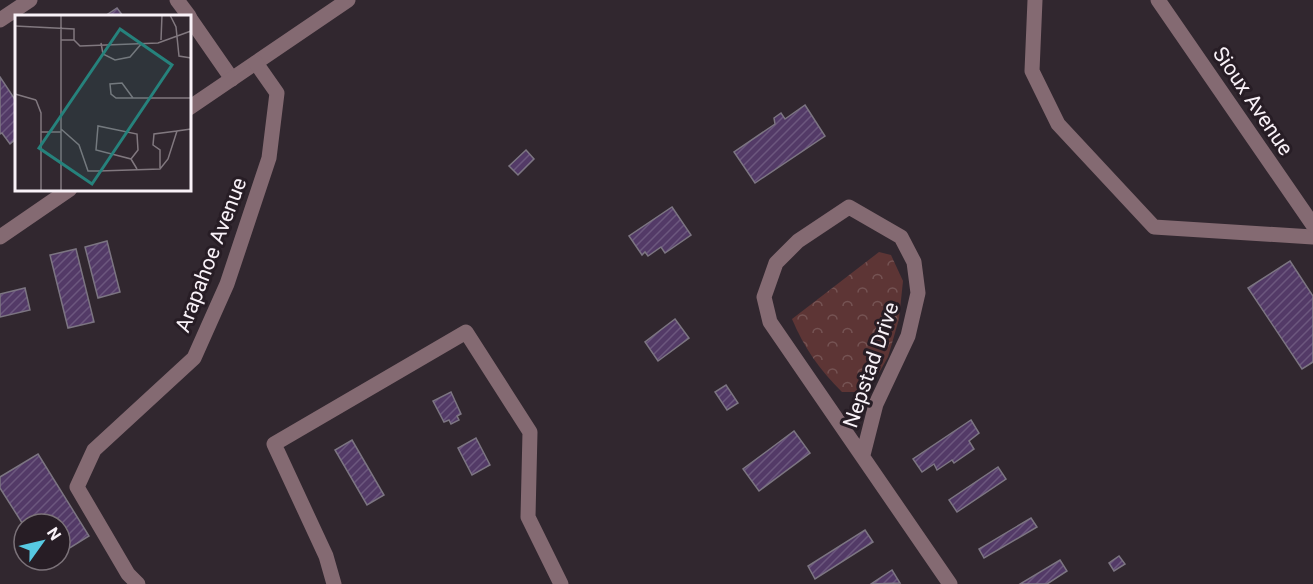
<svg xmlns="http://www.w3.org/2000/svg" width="1313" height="584" font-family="Roboto,sans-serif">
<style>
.park{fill:url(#park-crowns)}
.building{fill:url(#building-hatch);stroke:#7c7582;stroke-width:1.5}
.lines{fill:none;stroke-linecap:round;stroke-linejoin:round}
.minor{stroke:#846a72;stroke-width:15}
.labels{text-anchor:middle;stroke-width:6;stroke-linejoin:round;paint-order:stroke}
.street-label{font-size:21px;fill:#f9f2f8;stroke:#271d25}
.inset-road{fill:none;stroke:#81787f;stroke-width:1.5}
.view{fill:#26827c;fill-opacity:0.15;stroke:#26827c;stroke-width:3}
.inset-edge{fill:none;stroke:#f9f2f8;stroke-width:3}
</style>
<defs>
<pattern id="park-crowns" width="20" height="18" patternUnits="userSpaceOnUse" patternTransform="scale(1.5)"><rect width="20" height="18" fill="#5d3535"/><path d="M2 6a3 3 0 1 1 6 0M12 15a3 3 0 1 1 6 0" fill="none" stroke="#755353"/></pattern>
<pattern id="building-hatch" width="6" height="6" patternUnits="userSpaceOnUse" patternTransform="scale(1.5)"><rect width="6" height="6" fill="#533a67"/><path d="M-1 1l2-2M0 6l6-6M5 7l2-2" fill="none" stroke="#6c577e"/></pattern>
</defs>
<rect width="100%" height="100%" fill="#31272f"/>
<path class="park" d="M879,252L891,255L903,281L899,319L888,357L868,392H842C820,370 804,348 792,319Z"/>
<g class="building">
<path d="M117,8L123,16H105Z"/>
<path d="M0,77L16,101V139L10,144L2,133L0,134Z"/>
<path d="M805,105L825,136L755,183L734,152L775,124L774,118L781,113L785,119Z"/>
<path d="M526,150L534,159L518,175L509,166Z"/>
<path d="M672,207L691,235L665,253L661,247L648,256L645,252L642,255L629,236Z"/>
<path d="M107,241L120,292L98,298L85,247Z"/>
<path d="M76,249L94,322L68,328L50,255Z"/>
<path d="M1290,261L1313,296V362L1302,369L1248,288Z"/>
<path d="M25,288L30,310L0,317V294Z"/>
<path d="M675,319L689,338L658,361L645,342Z"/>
<path d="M726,385L738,403L727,410L715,392Z"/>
<path d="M451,392L461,414L457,416L459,420L451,424L449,420L444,422L433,401Z"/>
<path d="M971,420L979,433L969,441L974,449L954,463L952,460L937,470L934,464L922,472L913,459Z"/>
<path d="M794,431L810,453L759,491L743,469Z"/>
<path d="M476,438L490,465L472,475L458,448Z"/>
<path d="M352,440L384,495L367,505L335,450Z"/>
<path d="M38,454L89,536L60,554V524H24V526L0,488V477Z"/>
<path d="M998,467L1006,479L957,512L949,500Z"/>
<path d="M1031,518L1037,527L984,558L979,549Z"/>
<path d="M865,530L873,542L815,579L808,566Z"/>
<path d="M1119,556L1125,564L1114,571L1109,563Z"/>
<path d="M1060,560L1067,571L1047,584H1020Z"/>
<path d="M892,570L900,583L871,584Z"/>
</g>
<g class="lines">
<g class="minor">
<path d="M177,0L189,16"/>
<path d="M1035,0L1032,71L1058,124L1154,227L1313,237"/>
<path d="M1158,0L1313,225"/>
<path d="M189,17L232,79"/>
<path d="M0,20L30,0"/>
<path d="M189,108L348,0"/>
<path d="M0,237L70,189"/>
<path d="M863,455L876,404L908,336L918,293L914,262L901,237L849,207L798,241L776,263L764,297L770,322L950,584"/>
<path d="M138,584L128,574L77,487L94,450L194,358L227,284L269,158L277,93L256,63"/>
<path d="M334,584L326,556L274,444L466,332L530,432L528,517L561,584"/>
</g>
</g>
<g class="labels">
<g class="street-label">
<text transform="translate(1253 101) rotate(56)" y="7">Sioux Avenue</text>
<text transform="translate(211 255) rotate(-69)" y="7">Arapahoe Avenue</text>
<text transform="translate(871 365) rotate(-71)" y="7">Nepstad Drive</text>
</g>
</g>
<g transform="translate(15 15)">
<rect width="176" height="176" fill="#31272f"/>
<path class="inset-road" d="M46,0V175M155,0L161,12L164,41L176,43M0,11L59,14V25M46,25H59L65,31L143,28L176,16M146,25L147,0M86,28L88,39L100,45L115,42L127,28M0,79L21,85M118,83L107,68L95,69L96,79L101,83H176M21,85L26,98V175M46,114L64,130L73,156H84L145,154L153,144L162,116L176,114M26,117H46M116,144L123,135L122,119L83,111L81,135L116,144L122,154M145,153V135L138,130L139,119L162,116"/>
<path class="view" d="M105,14L157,50L77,169L24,133Z"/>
<rect width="176" height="176" class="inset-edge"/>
</g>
<g transform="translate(42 542) rotate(56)"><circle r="28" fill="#271d25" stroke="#7b7279" stroke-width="1.5"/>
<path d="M0-4.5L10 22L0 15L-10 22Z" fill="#57c9e2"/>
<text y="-9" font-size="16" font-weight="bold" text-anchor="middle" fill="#f9f2f8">N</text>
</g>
</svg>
